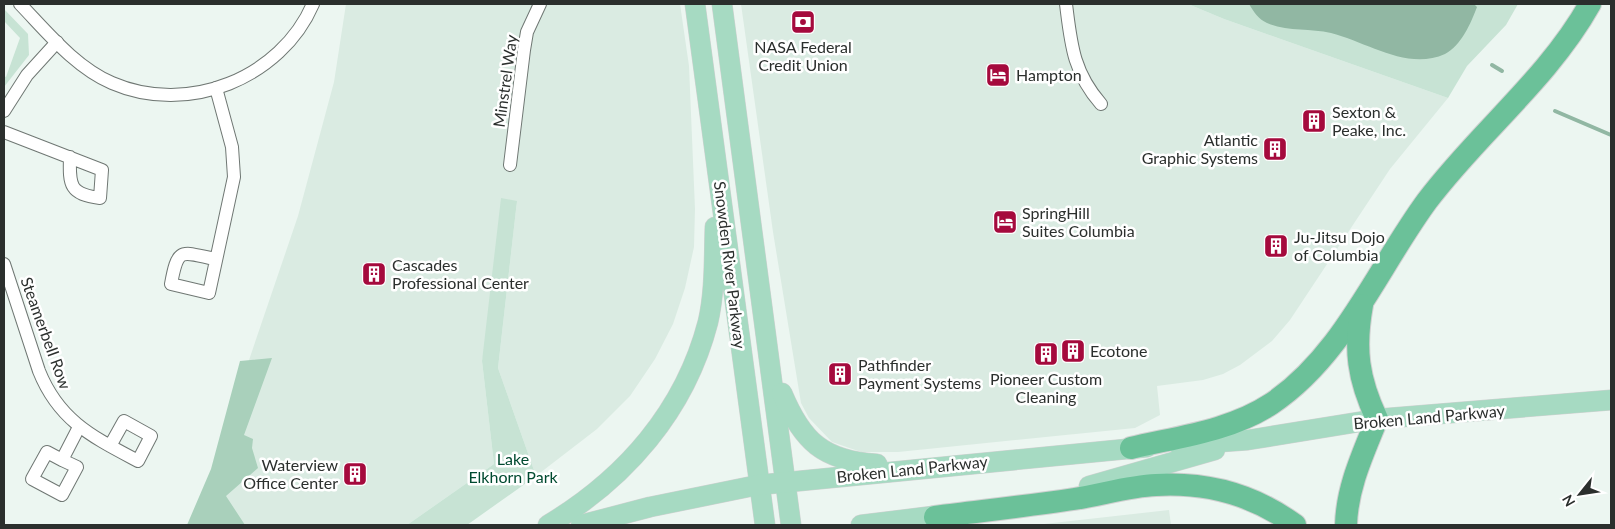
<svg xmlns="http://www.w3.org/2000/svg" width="1615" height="529" font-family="Lato,sans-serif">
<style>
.built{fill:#daebe2}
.green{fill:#c7e3d4}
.forest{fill:#a9d0bb}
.water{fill:#91b7a3}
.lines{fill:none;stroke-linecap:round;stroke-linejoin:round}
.stream{stroke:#91b7a3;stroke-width:4}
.street-casing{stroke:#6f7773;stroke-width:14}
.primary-casing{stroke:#d0d1d1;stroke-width:21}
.highway-casing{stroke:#d0d1d1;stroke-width:24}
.street{stroke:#fff;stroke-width:12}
.primary{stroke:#a6dac2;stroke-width:20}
.highway{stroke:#6bc199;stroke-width:22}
.labels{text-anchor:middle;stroke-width:5;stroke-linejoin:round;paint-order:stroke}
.poi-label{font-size:16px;fill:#2b2f2d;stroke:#fff;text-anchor:start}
.street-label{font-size:16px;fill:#2b2f2d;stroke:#fff}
.park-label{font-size:16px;fill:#004a30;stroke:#fff}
</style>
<rect width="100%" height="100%" fill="#ecf6f1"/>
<g class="built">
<path d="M346,4H680L689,66L695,209L694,247L685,288L673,324L655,359L630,396L597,429L536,476L498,368L517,201L482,361L494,464L407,525H222L215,460L298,216L334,82Z"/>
<path d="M741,4H1188L1224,19L1448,98L1390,169L1290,320L1272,341L1240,365L1223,374L1203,380L1157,386L1160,415L1135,428L898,452H861L832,442L809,418L801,403L773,232Z"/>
<path d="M1169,510L1171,525H1035Z"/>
</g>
<g class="green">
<path d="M1188,4H1518L1506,25L1467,66L1448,98L1224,19Z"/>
<path d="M4,9L28,34L29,55L4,87V76L6,77L20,38L4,21Z"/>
<path d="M501,198L517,201L498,368L536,476L467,525H407L494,464L482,361Z"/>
</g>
<path class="forest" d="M272,358L244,435L253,439L252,448L258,468L226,496L245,525H187L211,469L240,361Z"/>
<path class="water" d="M1249,4H1474L1477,7C1471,23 1461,46 1445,54C1407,71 1367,42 1331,33C1310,28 1287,32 1267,23C1258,19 1254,12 1249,4Z"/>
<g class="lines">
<g class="stream">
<path d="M1492,65L1502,71"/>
<path d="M1555,111L1611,135"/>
</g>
<defs>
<g id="street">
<path d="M20,4C47,32 75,67 112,83C188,116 281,78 313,4"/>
<path d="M1066,4C1071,44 1073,72 1101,104"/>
<path d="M4,111L27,75L57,42"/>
<path d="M4,132L102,170L100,198C70,194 69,186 70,157"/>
<path d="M510,165L524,50L527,32L540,4"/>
<path d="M215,259C181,252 178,246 171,284L209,293L234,177L232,147L216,88"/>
<path d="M4,264L39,371C59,421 93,437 138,461L151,436L124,421L110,446"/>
<path d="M62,460L47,452L32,479L62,495L77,467L62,460L79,427"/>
</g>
<g id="primary">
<path d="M695,4L765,525"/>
<path d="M722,4L791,525"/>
<path d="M782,393C802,441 823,461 877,464"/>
<path d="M1179,445L1248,440L1377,419L1611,400"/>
<path d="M1089,486L1215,450"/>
<path d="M548,525C625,479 685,411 708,322C715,292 714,259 715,227"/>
<path d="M581,525L650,507L758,485L1147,447"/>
<path d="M861,525L950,514"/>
</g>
<g id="highway">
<path d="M1131,448C1177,437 1230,431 1271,404C1343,356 1377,269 1427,201C1478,133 1548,79 1590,4"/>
<path d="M935,517C981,511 1028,506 1074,499C1101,495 1129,486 1156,485C1207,482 1254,495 1295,525"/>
<path d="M1346,525C1347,487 1363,454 1377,419C1358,379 1354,349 1362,305"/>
</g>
</defs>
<use href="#street" class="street-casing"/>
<use href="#primary" class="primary-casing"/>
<use href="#highway" class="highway-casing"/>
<use href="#street" class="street"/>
<use href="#primary" class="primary"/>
<use href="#highway" class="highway"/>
</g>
<defs>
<symbol id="bank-square" viewBox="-11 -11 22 22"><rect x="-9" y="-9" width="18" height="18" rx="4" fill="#a50a3d" stroke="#fff"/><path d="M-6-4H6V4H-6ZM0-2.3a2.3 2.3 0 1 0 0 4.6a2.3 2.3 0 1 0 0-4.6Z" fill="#fff"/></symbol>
<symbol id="hotel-square" viewBox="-11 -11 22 22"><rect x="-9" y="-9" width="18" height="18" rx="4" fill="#a50a3d" stroke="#fff"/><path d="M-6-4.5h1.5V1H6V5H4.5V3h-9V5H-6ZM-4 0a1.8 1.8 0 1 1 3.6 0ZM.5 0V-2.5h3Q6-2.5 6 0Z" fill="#fff"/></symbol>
<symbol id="building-square" viewBox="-11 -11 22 22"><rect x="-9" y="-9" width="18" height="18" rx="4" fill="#a50a3d" stroke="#fff"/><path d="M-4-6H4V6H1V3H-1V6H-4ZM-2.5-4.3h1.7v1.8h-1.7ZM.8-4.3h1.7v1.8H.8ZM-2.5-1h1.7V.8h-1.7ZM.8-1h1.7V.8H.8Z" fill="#fff"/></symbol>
</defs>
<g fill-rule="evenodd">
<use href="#bank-square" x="789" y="8" width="28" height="28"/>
<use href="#hotel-square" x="984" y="61" width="28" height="28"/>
<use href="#building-square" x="1300" y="107" width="28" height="28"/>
<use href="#building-square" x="1261" y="135" width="28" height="28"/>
<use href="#hotel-square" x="991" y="208" width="28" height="28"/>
<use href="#building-square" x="1262" y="232" width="28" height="28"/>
<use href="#building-square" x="360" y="260" width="28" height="28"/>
<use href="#building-square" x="1059" y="337" width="28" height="28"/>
<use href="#building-square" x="1032" y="340" width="28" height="28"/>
<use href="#building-square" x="826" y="360" width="28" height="28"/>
<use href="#building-square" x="341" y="460" width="28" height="28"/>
</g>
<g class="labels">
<g class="poi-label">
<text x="803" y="53" text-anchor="middle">NASA Federal<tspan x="803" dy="18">Credit Union</tspan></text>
<text x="1016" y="81">Hampton</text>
<text x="1332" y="118">Sexton &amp;<tspan x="1332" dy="18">Peake, Inc.</tspan></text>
<text x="1258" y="146" text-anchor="end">Atlantic<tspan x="1258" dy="18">Graphic Systems</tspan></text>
<text x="1022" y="219">SpringHill<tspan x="1022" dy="18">Suites Columbia</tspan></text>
<text x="1294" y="243">Ju-Jitsu Dojo<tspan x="1294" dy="18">of Columbia</tspan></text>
<text x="392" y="271">Cascades<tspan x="392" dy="18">Professional Center</tspan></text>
<text x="1090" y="357">Ecotone</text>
<text x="858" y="371">Pathfinder<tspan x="858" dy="18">Payment Systems</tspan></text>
<text x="1046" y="385" text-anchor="middle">Pioneer Custom<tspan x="1046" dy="18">Cleaning</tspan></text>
<text x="338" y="471" text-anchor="end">Waterview<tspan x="338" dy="18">Office Center</tspan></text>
</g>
<g class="street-label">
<text transform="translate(505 81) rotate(-82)" y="6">Minstrel Way</text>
<text transform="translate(730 265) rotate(83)" y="6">Snowden River Parkway</text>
<text transform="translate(46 333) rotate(70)" y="6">Steamerbell Row</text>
<text transform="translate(1429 417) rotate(-5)" y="6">Broken Land Parkway</text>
<text transform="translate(912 469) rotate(-6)" y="6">Broken Land Parkway</text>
</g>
<g class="park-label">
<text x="513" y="465">Lake<tspan x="513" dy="18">Elkhorn Park</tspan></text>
</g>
</g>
<rect width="1615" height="529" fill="none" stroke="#2b2f2d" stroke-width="10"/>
<g transform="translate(1580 494) rotate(240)" stroke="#ffffff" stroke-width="4" paint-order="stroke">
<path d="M0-4L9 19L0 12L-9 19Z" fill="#2b2f2d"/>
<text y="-8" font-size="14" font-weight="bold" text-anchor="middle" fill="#2b2f2d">N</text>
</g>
</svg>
